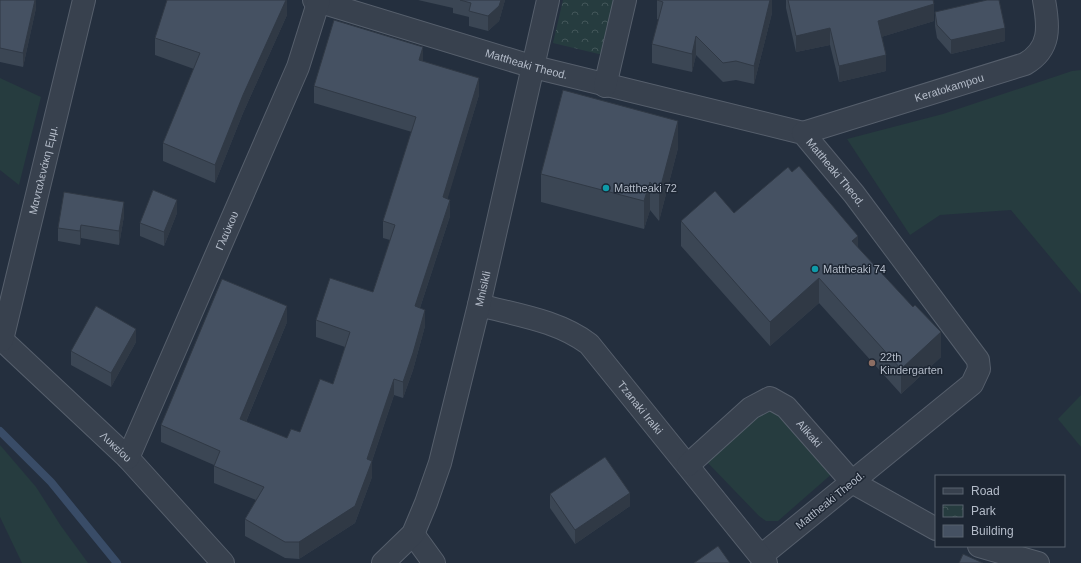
<svg xmlns="http://www.w3.org/2000/svg" width="1081" height="563" font-family="Arial,sans-serif">
<style>
.green{fill:#263c3f}
.park{fill:url(#park-crowns)}
.lines{fill:none;stroke-linecap:round;stroke-linejoin:round}
.stream{stroke:#394c67;stroke-width:8}
.minor-casing{stroke:#565f6c;stroke-width:24}
.minor{stroke:#38414e;stroke-width:22}
.wall{fill:#3b4654}
.shaded-wall{fill:#303945}
.building{fill:#455162;stroke:#303945}
.culture-dot{fill:#0f9aa8;stroke:#1d2633;stroke-width:1.5}
.education-dot{fill:#8d6e63;stroke:#1d2633;stroke-width:1.5}
.labels{text-anchor:middle;stroke-width:3;stroke-linejoin:round;paint-order:stroke}
.street-label{font-size:11px;fill:#b4bcc9;stroke:#1d2633}
.poi-label{font-size:11px;fill:#b4bcc9;stroke:#1d2633;text-anchor:start}
</style>
<defs>
<pattern id="park-crowns" width="20" height="18" patternUnits="userSpaceOnUse"><rect width="20" height="18" fill="#263c3f"/><path d="M2 6a3 3 0 1 1 6 0M12 15a3 3 0 1 1 6 0" fill="none" stroke="#435659"/></pattern>
</defs>
<rect width="100%" height="100%" fill="#242f3e"/>
<g class="green">
<path d="M1081,70V294L1011,210L940,215L910,235L847,139L943,114L1072,71Z"/>
<path d="M0,78L41,97L19,185L0,170Z"/>
<path d="M1081,395V447L1058,419Z"/>
<path d="M763,411L774,412L834,472L778,521H766L759,516L707,462Z"/>
<path d="M0,445L36,487L61,526L88,563H22L0,517Z"/>
</g>
<path class="park" d="M563,0H616L603,55L553,43Z"/>
<g class="lines">
<path class="stream" d="M0,431L51,482L117,563"/>
<defs>
<g id="minor">
<path id="s1" d="M314,0L534,67L803,133L854,194L978,360L979,369L972,384L761,556"/>
<path d="M605,86L625,0"/>
<path id="s2" d="M803,133L1025,64C1051,49 1049,27 1044,0"/>
<path id="s3" d="M479,305C516,315 557,320 589,344L766,563"/>
<path id="s4" d="M0,338L128,458L223,563"/>
<path id="s5" d="M2,340L84,0"/>
<path id="s6" d="M128,458L298,67L319,0"/>
<path id="s7" d="M688,465L751,408L770,398L786,407L852,482L936,529"/>
<path d="M413,534L434,563"/>
<path d="M979,546L1038,563"/>
<path id="s8" d="M383,563L413,534L426,503L440,463L479,305L548,0"/>
</g>
</defs>
<use href="#minor" class="minor-casing"/>
<use href="#minor" class="minor"/>
</g>
<g class="wall">
<path d="M0,0H36V8L23,67L0,62Z"/>
<path d="M287,0V15L243,113L215,183L163,161V143L194,69L155,55V38Z"/>
<path d="M418,0H505L499,21L488,31L469,26V17L453,13V8Z"/>
<path d="M657,0H772V13L754,84L736,80L723,82L696,55L692,72L652,63V44L659,20L657,19Z"/>
<path d="M786,0H933L934,21L881,37L886,71L839,82L830,45L796,52L786,8Z"/>
<path d="M935,12L1005,41L951,54L937,38L935,26Z"/>
<path d="M423,61L479,95L447,199L450,216L420,308L425,326L413,370L403,398L394,395L372,461V477L355,523L299,559L285,558L245,536V519L256,500L214,483V465L161,442V425L287,322L246,422L287,438L300,432L333,384L345,347L316,337V320L373,292L390,240L383,238V221L412,132L314,103V86Z"/>
<path d="M678,148L659,221L650,210L644,229L541,202V174Z"/>
<path d="M177,213L164,246L140,236V223Z"/>
<path d="M734,213L858,248L941,357L901,394L819,303L770,346L681,246V221Z"/>
<path d="M124,216L119,245L81,238L80,245L58,241V228Z"/>
<path d="M136,342L111,387L71,365V351Z"/>
<path d="M550,494L630,506L575,544L550,508Z"/>
</g>
<g class="shaded-wall">
<path d="M35,0H36V8L23,67V53Z"/>
<path d="M286,0H287V15L243,113L215,183V165L243,95Z"/>
<path d="M501,0H505L499,21L488,31V16Z"/>
<path d="M770,0H772V13L754,84V66Z"/>
<path d="M934,4V21L878,38V21Z"/>
<path d="M830,28V45L796,52V36Z"/>
<path d="M1005,28V41L951,54V40Z"/>
<path d="M696,36V55L692,72V54Z"/>
<path d="M423,47V63L419,60Z"/>
<path d="M886,55V71L839,82V66Z"/>
<path d="M479,78V95L443,214V197Z"/>
<path d="M678,121V148L659,221V193Z"/>
<path d="M650,182V210L644,229V201Z"/>
<path d="M177,200V213L164,246V232Z"/>
<path d="M450,200V216L415,323V306Z"/>
<path d="M124,202V216L119,245V231Z"/>
<path d="M81,225V238L80,245V231Z"/>
<path d="M858,236V261L852,241Z"/>
<path d="M819,278V303L770,346V322Z"/>
<path d="M287,306V322L240,436V419Z"/>
<path d="M425,310V326L413,370L403,398V382Z"/>
<path d="M136,329V342L111,387V373Z"/>
<path d="M941,332V357L901,394V369Z"/>
<path d="M394,379V395L372,461V477L355,523L299,559V542L367,459Z"/>
<path d="M630,493V506L575,544V530Z"/>
</g>
<g class="building">
<path d="M0,0H35L23,53L0,48Z"/>
<path d="M167,0H286L243,95L215,165L163,143L200,53L155,38Z"/>
<path d="M460,0H501L499,6L488,16L469,11L471,3Z"/>
<path d="M657,0H770L754,66L736,61L723,63L696,36L692,54L652,44L663,2Z"/>
<path d="M788,0H933L934,4L878,21L886,55L839,66L830,28L796,36Z"/>
<path d="M987,0H999L1005,28L951,40L937,25L935,12Z"/>
<path d="M334,20L423,47L419,60L479,78L443,197L450,200L415,306L425,310L413,353L403,382L394,379L367,459L372,461L355,506L299,542H285L245,519L264,487L214,466L220,451L161,425L222,279L287,306L240,419L287,438L291,429L300,432L320,379L333,384L350,332L316,320L330,278L373,292L395,225L383,221L416,117L314,86Z"/>
<path d="M563,90L678,121L659,193L650,182L644,201L541,174Z"/>
<path d="M799,166L858,236L852,241L913,307L915,305L941,332L901,369L819,278L770,322L681,221L715,191L734,213L788,167L792,172Z"/>
<path d="M153,190L177,200L164,232L140,223Z"/>
<path d="M64,192L124,202L119,231L81,225L80,231L58,228Z"/>
<path d="M96,306L136,329L111,373L71,351Z"/>
<path d="M605,457L630,493L575,530L550,494Z"/>
<path d="M718,546L730,563H694Z"/>
<path d="M963,554L983,563H959Z"/>
</g>
<g class="culture-dot">
<circle cx="606" cy="188" r="4"/>
<circle cx="815" cy="269" r="4"/>
</g>
<circle class="education-dot" cx="872" cy="363" r="4"/>
<g class="labels">
<g class="street-label">
<text dy="4" stroke="none"><textPath href="#s1" startOffset="222">Mattheaki Theod.</textPath></text>
<text dy="4" stroke="none"><textPath href="#s2" startOffset="153">Keratokampou</textPath></text>
<text dy="4" stroke="none"><textPath href="#s5" startOffset="175">Μανταλενάκη Εμμ.</textPath></text>
<text dy="4" stroke="none"><textPath href="#s1" startOffset="558">Mattheaki Theod.</textPath></text>
<text dy="4" stroke="none"><textPath href="#s6" startOffset="248">Γλαύκου</textPath></text>
<text dy="4" stroke="none"><textPath href="#s8" startOffset="297">Mnisikli</textPath></text>
<text dy="4" stroke="none"><textPath href="#s3" startOffset="199">Tzanaki Iralki</textPath></text>
<text dy="4" stroke="none"><textPath href="#s7" startOffset="160">Alikaki</textPath></text>
<text dy="4" stroke="none"><textPath href="#s4" startOffset="159">Λυκείου</textPath></text>
<text transform="translate(830 500) rotate(-39)" y="4">Mattheaki Theod.</text>
</g>
<g class="poi-label">
<text x="614" y="192">Mattheaki 72</text>
<text x="823" y="273">Mattheaki 74</text>
<text x="880" y="361">22th<tspan x="880" dy="13">Kindergarten</tspan></text>
</g>
</g>
<rect x="935" y="475" width="130" height="72" fill="#1d2633" stroke="#59626f"/>
<rect x="943" y="488" width="20" height="6" fill="#38414e" stroke="#59626f"/>
<text x="971" y="495" font-size="12" fill="#b4bcc9">Road</text>
<rect x="943" y="505" width="20" height="12" fill="url(#park-crowns)" stroke="#59626f"/>
<text x="971" y="515" font-size="12" fill="#b4bcc9">Park</text>
<rect x="943" y="525" width="20" height="12" fill="#455162" stroke="#59626f"/>
<text x="971" y="535" font-size="12" fill="#b4bcc9">Building</text>
</svg>
